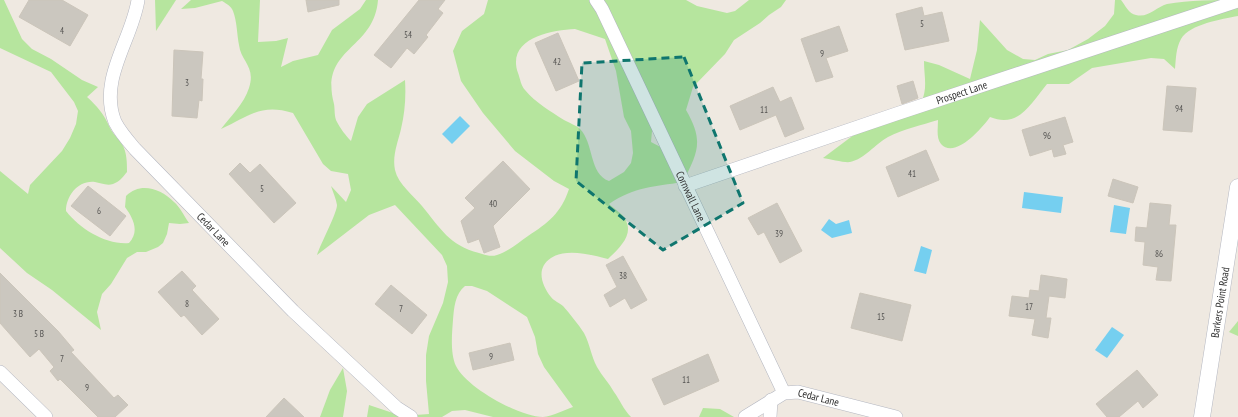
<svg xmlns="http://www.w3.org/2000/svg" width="1238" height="417" font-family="'PT Sans Narrow',sans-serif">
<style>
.green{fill:#b6e59e;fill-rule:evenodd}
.water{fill:#75cff0}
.building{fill:#cbc7bf;stroke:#cbc5ba}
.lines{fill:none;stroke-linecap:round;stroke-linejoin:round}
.minor-casing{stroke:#b4b7c1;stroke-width:14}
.tertiary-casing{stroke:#b4b7c1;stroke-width:17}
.minor{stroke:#fff;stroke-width:13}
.tertiary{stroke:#fff;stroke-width:16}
.marked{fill:#0f766e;fill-opacity:0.2;stroke:#0f766e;stroke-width:3;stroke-dasharray:8 5;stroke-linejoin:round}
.labels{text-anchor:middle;stroke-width:3.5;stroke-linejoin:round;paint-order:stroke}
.number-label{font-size:9px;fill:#555452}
.street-label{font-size:11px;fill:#2e2e2e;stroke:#fff}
</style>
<rect width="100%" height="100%" fill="#efe9e1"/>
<g class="green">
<path d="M0,0H4L22,39L32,49L51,59L82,80L98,87L87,97C97,106 104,114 109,126C112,133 118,138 122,144C127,152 127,163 127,172C123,177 119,182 113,184C107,186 100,183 95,182C78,180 66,196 66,211C80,229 106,245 129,243C140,231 133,218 125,207L126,196C140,182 160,188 174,202C180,207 184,216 189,223L180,224L169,223L167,234L163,243L158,247L146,252H137L127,258L111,284L102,294L97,312L101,330L52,290L27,273L0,248V171L28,194L30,185L62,151L70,138L76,124L78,111L74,102L51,72L0,48Z"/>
<path d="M155,0H176L156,31Z"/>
<path d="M191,0H260L258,42L276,41L288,38L281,67L293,61L318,55L332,30L360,9L366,0H378C374,51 319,47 334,104C335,109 334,117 337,122C340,128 346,136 351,141L358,117L367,104L405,80C406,97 405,112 401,129C398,142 392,156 395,170C398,184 414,196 422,206C441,229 449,245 479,253C485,255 491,257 497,255C509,251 518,243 528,236C548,223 561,213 569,189L554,181L515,151L483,113L461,81L453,51L462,31L484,14L488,0H686L697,6L727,13L735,11L749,0H786L781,7L769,15L760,23L734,40L725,54L693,87L686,110C704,141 698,152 683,182C653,187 636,186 609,204C614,209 622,213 625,219C635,235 618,249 608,259C592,255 566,248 551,258C536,268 541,284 551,297C554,301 560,303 563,306C570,314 578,324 584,333C590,344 591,356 597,367C602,376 609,383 614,392C620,400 623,409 631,417H493L465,410L452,411L442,417H367L369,405L402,416L429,414L426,381V355L429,336L443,303L448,282L447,266L442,255L395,205L369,215L317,255C321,243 337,213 337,205C336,199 333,192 331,186L346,202L351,190L348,174L331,171L323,164L293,113C261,103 249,116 221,129C230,117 244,104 249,88C256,66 241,62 239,45C237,35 237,21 233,11C231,6 227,4 222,1L195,8L181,9ZM575,29L605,39L616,71L624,117L631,131L633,153L631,163L624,172L609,181C589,174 594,143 580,129C576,125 569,123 564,120C550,111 536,103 525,90C521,86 520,78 518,73C506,39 550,30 575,29ZM653,120L668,151L651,142ZM465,286H472L487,291L527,317L535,337L538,354L544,367L573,407C564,410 553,416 543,417C519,417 466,387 456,366C450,353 452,333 453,320C454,308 455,294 465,286Z"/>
<path d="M1115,0H1121C1125,5 1129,14 1136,15C1149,18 1156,7 1167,4C1189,0 1215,0 1238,0V16C1222,19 1190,24 1181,39C1176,48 1176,58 1175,69L1164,59L1151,58L1092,68L1069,84H1047C1031,103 1019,129 990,117C983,127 955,160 941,144C936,138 938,128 938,120C922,125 903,129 888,137C875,144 865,159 850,162C845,163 830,159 823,158L855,134L921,103C928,88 924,77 924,61L939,65L970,79L977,50L980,20L1007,50L1023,59L1035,60L1048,54L1068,50L1088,39L1105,26L1114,14Z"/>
<path d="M1238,321V336L1229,332Z"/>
<path d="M343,368L347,391L343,417H320L330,390Z"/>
<path d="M703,408L720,409L734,417H699Z"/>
</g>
<g class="water">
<path d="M460,116L470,126L452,144L442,134Z"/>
<path d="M1024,192L1063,197L1061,213L1022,208Z"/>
<path d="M1114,205L1130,208L1126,234L1110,232Z"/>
<path d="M829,219L836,224L849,220L852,233L832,238L821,230Z"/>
<path d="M921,246L932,250L926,274L914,271Z"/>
<path d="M1112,327L1124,335L1107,358L1095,350Z"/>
</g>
<g class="building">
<path d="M29,0H62L88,15L70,46L19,17Z"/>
<path d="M306,0H339V5L308,12Z"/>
<path d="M419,0H445L438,9L443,13L426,35L428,37L414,54L407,48L391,68L374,55Z"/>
<path d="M922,7L924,16L942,12L949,41L905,50L896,14Z"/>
<path d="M839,26L848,51L826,58L833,77L816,82L801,39Z"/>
<path d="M558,33L579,81L556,91L535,43Z"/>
<path d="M174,50L203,52L201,79H203L202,101L199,100L197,118L172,116Z"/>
<path d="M913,81L918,98L902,104L897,86Z"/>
<path d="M1167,86L1196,88L1192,132L1163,130Z"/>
<path d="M773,87L780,102L791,97L804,129L785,137L776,115L740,130L730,106Z"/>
<path d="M1065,117L1073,142L1063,145L1066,154L1054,157L1052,149L1030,156L1022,130Z"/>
<path d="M926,150L939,180L898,197L886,167Z"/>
<path d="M503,161L530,189L493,226L500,247L484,253L479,239L468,243L461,221L475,208L465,198Z"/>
<path d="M240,163L250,173L260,164L296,203L274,223L229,174Z"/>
<path d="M1113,179L1138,187L1133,203L1108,196Z"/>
<path d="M88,186L126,216L110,236L71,206Z"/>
<path d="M777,203L802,251L780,263L764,232L758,235L748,218Z"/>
<path d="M1150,203L1171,205L1169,225H1176L1171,281L1156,280L1158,267L1143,265L1145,242L1135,241L1136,227L1147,228Z"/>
<path d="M623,256L647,300L631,309L625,298L610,307L604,295L617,287L606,265Z"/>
<path d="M182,271L196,286L192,290L219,319L202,335L184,315L181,317L158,292Z"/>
<path d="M0,273L58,331L74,350L71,352L114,398L118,395L128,405L115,417H98L60,379L58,381L50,371L54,367L39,349L30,357L0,323Z"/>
<path d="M1041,275L1067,279L1065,298L1049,296L1046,318H1051L1048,338L1032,335L1035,319L1009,316L1012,296L1029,298L1030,290L1039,291Z"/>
<path d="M391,285L427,315L412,334L375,304Z"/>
<path d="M860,293L911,305L902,341L851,328Z"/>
<path d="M510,343L514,360L473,370L469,353Z"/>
<path d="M708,354L719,381L664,405L652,379Z"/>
<path d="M1137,370L1158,395L1143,408L1138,401L1119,417H1107L1096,404Z"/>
<path d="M284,398L304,417H266Z"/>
</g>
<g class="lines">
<defs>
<g id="minor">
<path id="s1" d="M138,0C132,40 98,79 115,122C120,132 128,141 135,149L293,311L397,408L411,417"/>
<path id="s2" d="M596,0L602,9L784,393"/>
<path id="s3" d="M685,186L896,114L1238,1"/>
<path d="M0,372L46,417"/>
<path id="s4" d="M745,417L784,393L798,392L896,417"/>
<path d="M770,417L771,400"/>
</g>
<g id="tertiary">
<path id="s5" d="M1202,417L1238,187"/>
</g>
</defs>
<use href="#minor" class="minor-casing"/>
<use href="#tertiary" class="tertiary-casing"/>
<use href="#minor" class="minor"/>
<use href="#tertiary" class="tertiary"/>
</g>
<path class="marked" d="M684,57L743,203L663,250L576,181L582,63Z"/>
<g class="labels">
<g class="number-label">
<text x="922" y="27">5</text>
<text x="62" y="34">4</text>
<text x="408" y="38">54</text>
<text x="822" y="57">9</text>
<text x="557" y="65">42</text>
<text x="187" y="86">3</text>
<text x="1179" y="112">94</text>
<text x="764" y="113">11</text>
<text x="1047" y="139">96</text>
<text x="912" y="177">41</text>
<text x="262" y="192">5</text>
<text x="493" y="207">40</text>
<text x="99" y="214">6</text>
<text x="779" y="237">39</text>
<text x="1159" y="257">86</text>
<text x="623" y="279">38</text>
<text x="187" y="307">8</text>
<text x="1029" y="310">17</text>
<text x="401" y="312">7</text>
<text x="18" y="317">3 B</text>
<text x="881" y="320">15</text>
<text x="39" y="337">5 B</text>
<text x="491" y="360">9</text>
<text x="62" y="362">7</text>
<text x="686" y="383">11</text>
<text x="87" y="391">9</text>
</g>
<g class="street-label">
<text dy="4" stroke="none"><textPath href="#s3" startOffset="292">Prospect Lane</textPath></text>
<text dy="4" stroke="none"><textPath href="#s2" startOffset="218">Cornwall Lane</textPath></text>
<text dy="4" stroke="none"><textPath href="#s1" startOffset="273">Cedar Lane</textPath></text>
<text dy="4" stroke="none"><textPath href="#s5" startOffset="116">Barkers Point Road</textPath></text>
<text dy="4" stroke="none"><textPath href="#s4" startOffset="81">Cedar Lane</textPath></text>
</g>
</g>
</svg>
